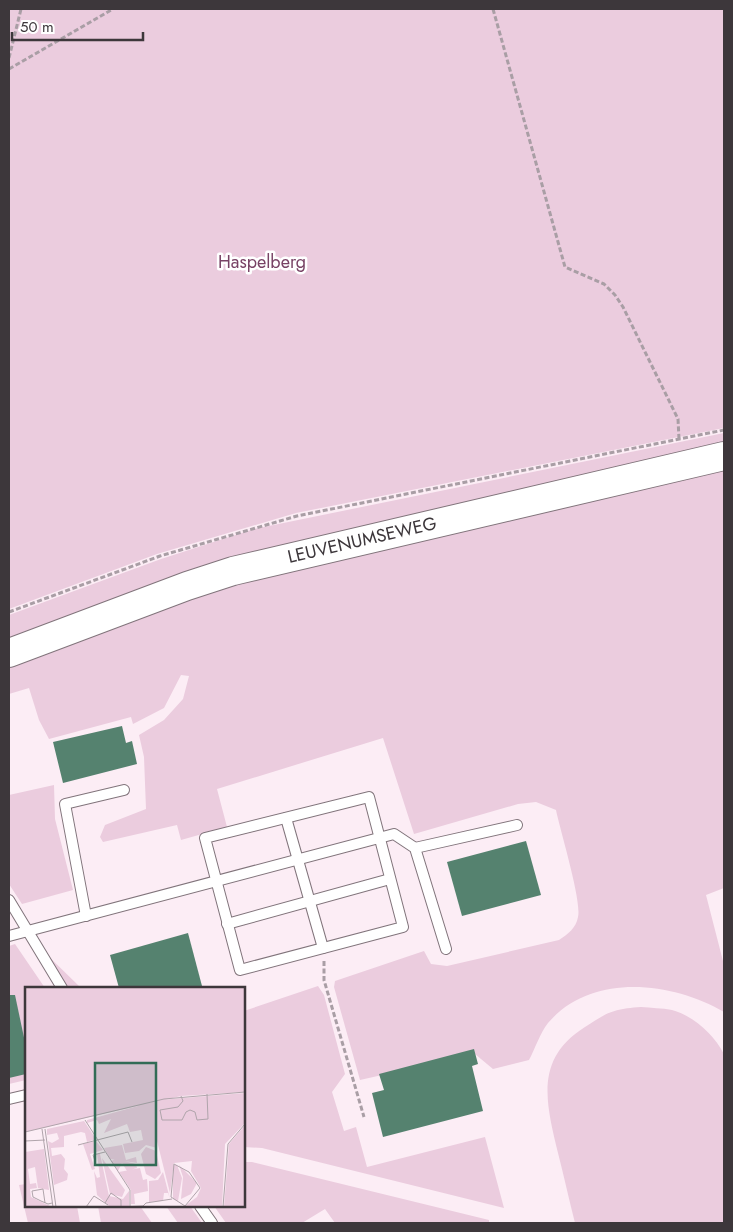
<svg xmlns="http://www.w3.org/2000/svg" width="733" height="1232" font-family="Jost,sans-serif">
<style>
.green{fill:#ebccde}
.building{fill:#55826f}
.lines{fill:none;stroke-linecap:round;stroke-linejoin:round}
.service-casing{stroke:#81747b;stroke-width:12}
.secondary-casing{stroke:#81747b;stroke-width:30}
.path{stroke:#a99ea5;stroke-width:3;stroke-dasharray:5 2.5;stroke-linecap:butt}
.service{stroke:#fff;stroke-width:10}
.secondary{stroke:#fff;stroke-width:28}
.labels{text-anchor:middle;stroke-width:5;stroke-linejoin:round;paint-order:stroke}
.park-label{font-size:18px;fill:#784265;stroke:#fff}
.street-label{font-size:18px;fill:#3d373b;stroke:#fff}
.inset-road{fill:none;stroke:#b0a4ab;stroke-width:1}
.view{fill:#326c56;fill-opacity:0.15;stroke:#326c56;stroke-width:2.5}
.inset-edge{fill:none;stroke:#3d373b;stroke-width:2.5}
</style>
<rect width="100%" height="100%" fill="#fcedf5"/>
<g class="green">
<path d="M9,9H724V428L296,513L157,554L9,609Z"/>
<path d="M724,433V448L9,644V615L161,559L254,529Z"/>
<path d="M724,463V888L706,895L724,965V1012C672,982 592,972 548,1023C540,1033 535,1049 529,1060L493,1069L475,1054L360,1080L334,987L335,981L424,951L431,964L447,966L559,940C568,934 576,928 578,917C582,901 560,830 556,810L536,802L518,804L414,834L383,738L217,789L227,827L181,840L177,825L103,842L100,837L105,825L146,809L144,757L139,735L164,720L183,699L189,676L181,675L164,708L133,724L131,717L49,739L39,720L29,688L9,694V661L190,593Z"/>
<path d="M54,785L55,819L73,890L22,904L9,884V795Z"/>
<path d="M15,944L45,988H26V1080L9,1084V946Z"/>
<path d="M40,948L81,988H67Z"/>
<path d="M318,986L324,995L345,1074L332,1092L344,1131L356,1127L367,1167L485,1137L504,1208L262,1148L244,1147V1011Z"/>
<path d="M641,1007C651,1008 662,1008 672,1010C694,1016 714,1035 724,1054V1223H575C569,1200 564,1176 558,1153C546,1103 534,1059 585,1027C608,1012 613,1009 641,1007Z"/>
<path d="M244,1162H252L489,1220V1223H335L325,1209L302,1223H226L214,1206H244Z"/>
<path d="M26,1184V1206H77L80,1223H28L19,1185Z"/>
<path d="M98,1206H140L152,1223H101Z"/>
<path d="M166,1206H190L202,1223H178Z"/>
</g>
<g class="building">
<path d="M122,726L126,743L132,741L137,764L63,783L53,742Z"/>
<path d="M526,841L541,895L462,916L447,862Z"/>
<path d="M188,933L202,986L193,988H119L110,955Z"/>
<path d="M9,995H15L26,1047V1074L9,1078Z"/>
<path d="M474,1049L478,1064L472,1066L483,1111L383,1137L372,1093L384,1090L379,1074Z"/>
</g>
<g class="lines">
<defs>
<g id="service">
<path d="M369,797L403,927L240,970L205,838Z"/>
<path d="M286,818L323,948"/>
<path d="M415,848L517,825"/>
<path d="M9,900L62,988"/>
<path d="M86,916L65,804L124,790"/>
<path d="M227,924L390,879"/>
<path d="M9,936L394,834L415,848L446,949"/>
<path d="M9,1099L26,1095"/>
<path d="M200,1206L212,1223"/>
</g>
<path id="secondary" d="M9,653L187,586L233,571L724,456"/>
</defs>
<use href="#service" class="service-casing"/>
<use href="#secondary" class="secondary-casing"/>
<g class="path">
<path d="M493,9L565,267L604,284L615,295L623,307L678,419L679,439"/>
<path d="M9,58L21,9"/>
<path d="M9,69L113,9"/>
<path d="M9,612L160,556L297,516L724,430"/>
<path d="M324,961V980L364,1117"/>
</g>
<use href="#service" class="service"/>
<use href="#secondary" class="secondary"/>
</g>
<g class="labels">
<g class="park-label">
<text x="262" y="268">Haspelberg</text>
</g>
<g class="street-label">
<text transform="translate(362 540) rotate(-13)" y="6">LEUVENUMSEWEG</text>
</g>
</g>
<g transform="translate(25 987)">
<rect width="220" height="220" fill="#fcedf5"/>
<path d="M0,0H220V105L156,109L0,145ZM220,106V136L200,157L197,220L160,219L172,210L176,201L166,184L167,174L149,176L145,206L131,150L132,161L121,158L114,164L100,166L98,157L118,153L116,143L105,145L102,137L79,146L86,132L74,137L72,133L62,136V133L135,113ZM59,134L71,152L62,155L60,146L56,145L39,149V160L26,161L27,169L36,167L40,172L39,182L43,187L42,193L29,198L23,154L27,156L34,152L32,146L22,148V142ZM220,138V220H199L204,157ZM71,154L78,163L65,167L70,182L67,183L58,157ZM97,158L101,173L111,170L112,176L85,172L79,161ZM121,160L131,164L136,186L130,192L121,187L116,167ZM19,162L24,203L13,201L10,180L3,182L5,197L11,196L12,201L5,202L6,210L27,220H0V165ZM72,167H75L84,209L98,212L104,204V220H85L72,208L69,184L72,191L75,190ZM77,171L100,203L97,210L85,207ZM91,172L111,177L112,181L102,184L97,176L93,184L86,174ZM148,178H152L157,191L153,214L148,212ZM154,178L172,196L166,207L156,212L158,190ZM115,181L118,193L122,192L123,204L109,207L110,217H106V203L94,185ZM138,185L145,212L143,206H139L138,214L124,215V194L133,193Z" fill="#ebccde"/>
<path class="inset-road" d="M156,109L158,114L153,120L135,123L137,133H157L161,125L165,123L170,125L172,133L183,132L182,107M60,133L105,203V220M17,142L28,220M20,142L31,220M0,145L139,112L220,105M0,154L20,153M53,158L103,145L107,155M70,174L68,168L80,165M149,177L164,185L175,201L160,219L146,210ZM20,216L18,202L7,204L8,210L16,214L23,217L27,216M80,216L86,206L96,213V220L118,219L121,216L147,212M61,220L69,209L83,218M198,220L203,157L220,137"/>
<path class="view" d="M70,76H131V178H70Z"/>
<rect width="220" height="220" class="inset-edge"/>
</g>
<rect width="733" height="1232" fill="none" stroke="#3d373b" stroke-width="20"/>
<path d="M12 32v8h131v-8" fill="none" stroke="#3d373b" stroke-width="2.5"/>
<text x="20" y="32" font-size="15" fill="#3d373b" stroke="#ffffff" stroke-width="4" paint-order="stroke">50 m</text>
</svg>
